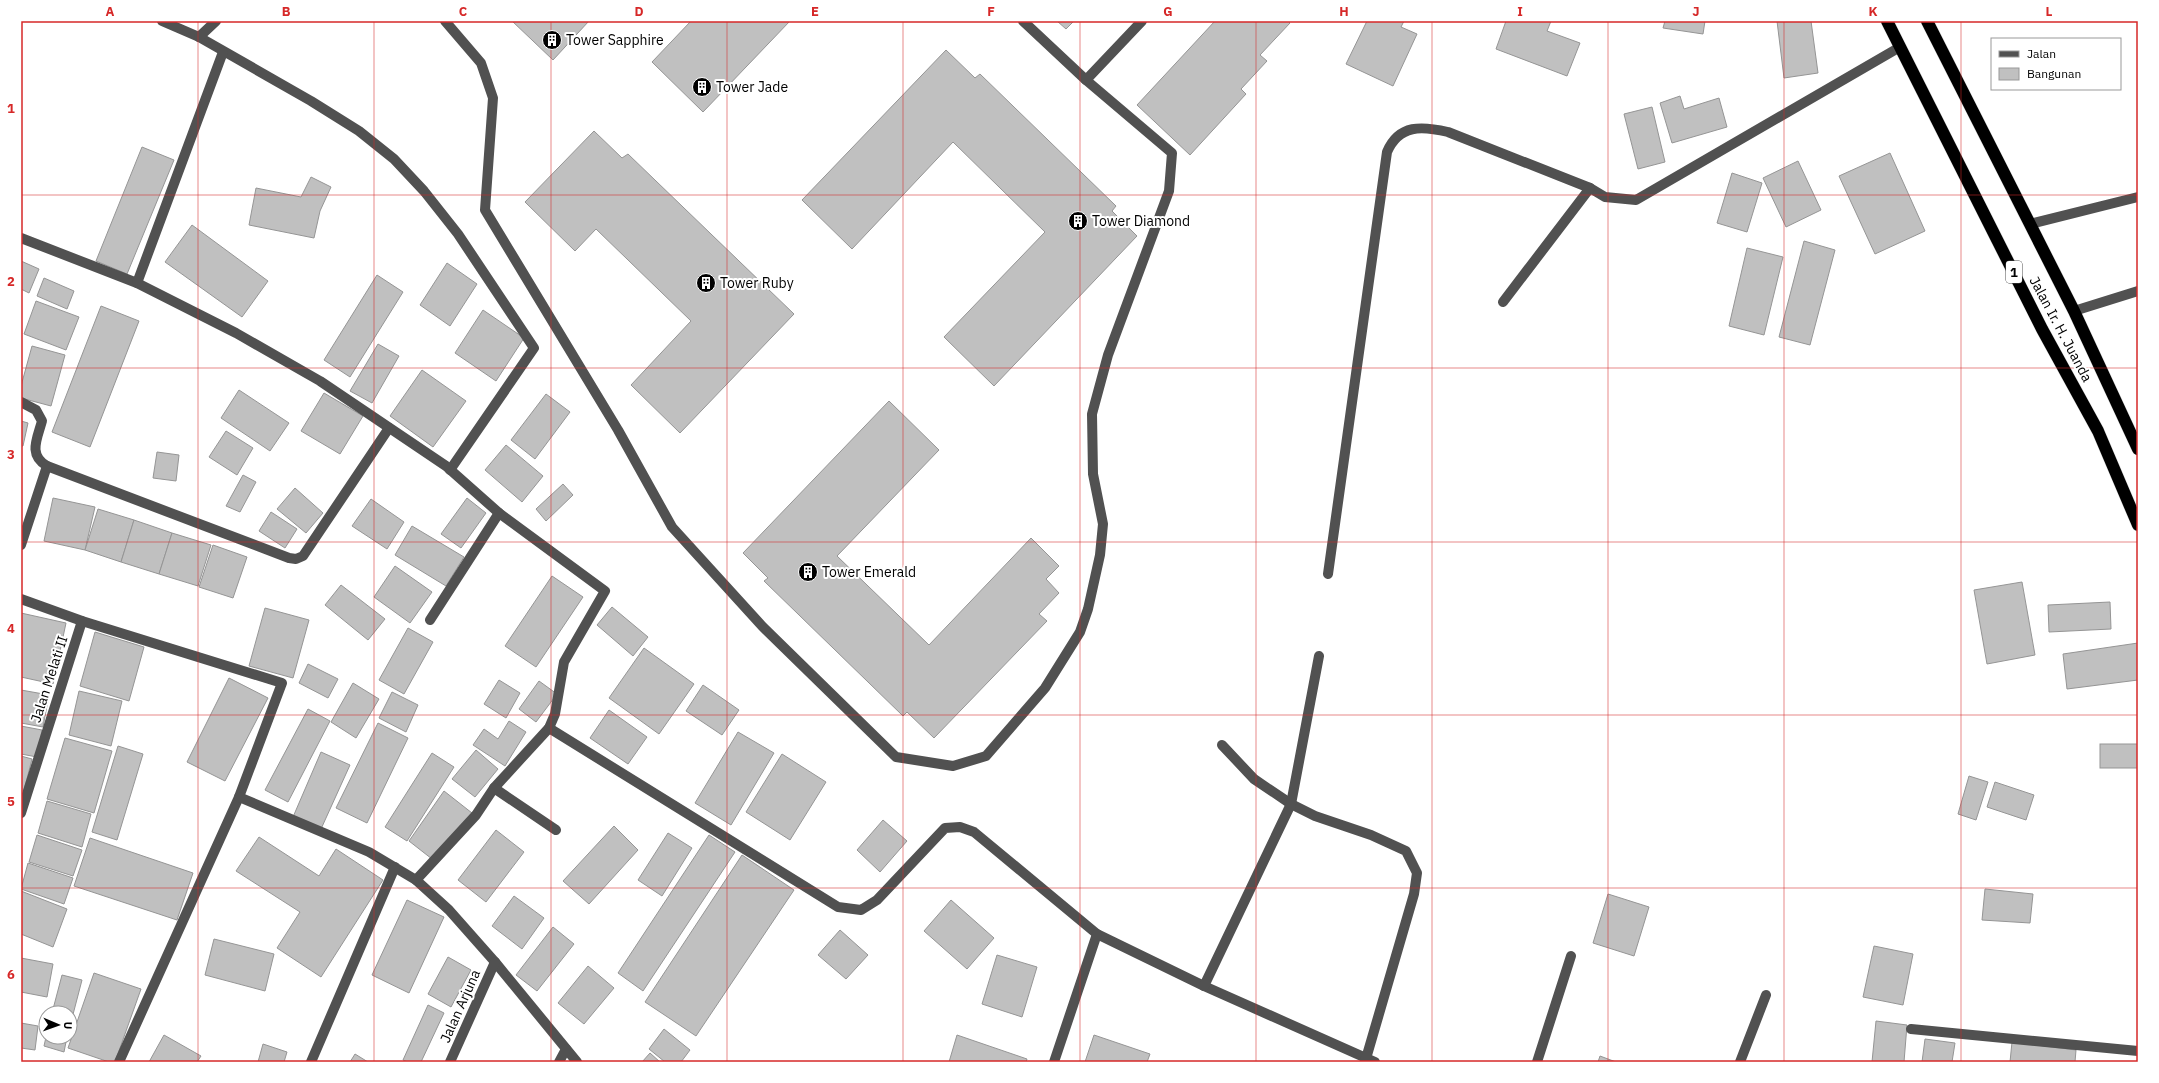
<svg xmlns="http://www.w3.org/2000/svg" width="2159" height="1083" font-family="'IBM Plex Sans',sans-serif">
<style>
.building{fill:#c0c0c0;stroke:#959595}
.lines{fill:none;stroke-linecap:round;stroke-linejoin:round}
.highway-casing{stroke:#dbdbdb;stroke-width:13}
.minor{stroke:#515151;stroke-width:10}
.highway{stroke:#000;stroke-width:12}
.grid{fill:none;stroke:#d62828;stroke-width:1;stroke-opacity:0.55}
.labels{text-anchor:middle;stroke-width:4;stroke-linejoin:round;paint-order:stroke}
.shield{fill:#fff;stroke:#4c4c4c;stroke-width:1}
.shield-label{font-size:13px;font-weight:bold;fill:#000}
.poi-label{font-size:14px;fill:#000;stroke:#fff;text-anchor:start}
.street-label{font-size:14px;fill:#000;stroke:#fff}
.neatline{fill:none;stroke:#d62828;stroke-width:1.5}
.grid-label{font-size:13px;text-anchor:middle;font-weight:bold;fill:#d62828}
</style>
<rect width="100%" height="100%" fill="#fff"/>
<g class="building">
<path d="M512,21H589L553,60Z"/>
<path d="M691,21H790L703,112L652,62Z"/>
<path d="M1057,21H1074L1066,29Z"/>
<path d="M1215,21H1288L1290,23L1260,55L1267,61L1241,89L1246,94L1190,155L1137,105Z"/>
<path d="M1367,21H1404L1401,27L1417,34L1393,86L1346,64Z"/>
<path d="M1506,21H1551L1547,31L1580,43L1567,76L1496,49Z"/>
<path d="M1665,21H1705L1703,34L1663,28Z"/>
<path d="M1777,21H1811L1818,73L1784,78Z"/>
<path d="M946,50L975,78L980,74L1116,206L1112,211L1137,236L994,386L944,337L1045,232L953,142L852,249L802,200Z"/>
<path d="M1680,96L1684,109L1719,98L1727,127L1672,143L1660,103Z"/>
<path d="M1652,107L1665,162L1638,169L1624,114Z"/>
<path d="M594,131L622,158L628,154L794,314L680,433L631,385L691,321L596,229L575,251L525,202Z"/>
<path d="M142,147L174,160L127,274L96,261Z"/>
<path d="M1890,153L1925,231L1875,254L1839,176Z"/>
<path d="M1798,161L1821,210L1786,227L1763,178Z"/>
<path d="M1732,173L1762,183L1747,232L1717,223Z"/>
<path d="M311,177L331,187L320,211L314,238L249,225L256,188L301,197Z"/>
<path d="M192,225L268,281L242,317L165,262Z"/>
<path d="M1804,241L1835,250L1810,345L1779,337Z"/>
<path d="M1747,248L1783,257L1764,335L1729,326Z"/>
<path d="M21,261L39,269L29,293L21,289Z"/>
<path d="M447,263L477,284L450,326L420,305Z"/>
<path d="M377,275L403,292L350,377L324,360Z"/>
<path d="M44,278L74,291L67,309L37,296Z"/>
<path d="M36,301L79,317L66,350L24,334Z"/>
<path d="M101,306L139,321L90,447L52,432Z"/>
<path d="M483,310L524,338L496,381L455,353Z"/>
<path d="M378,344L399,356L372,403L350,391Z"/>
<path d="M32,346L65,355L51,406L21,398V386Z"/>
<path d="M422,370L466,401L433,447L390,416Z"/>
<path d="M239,390L289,423L270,451L221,418Z"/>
<path d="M324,393L363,416L340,454L301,431Z"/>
<path d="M546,394L570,412L535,459L511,440Z"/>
<path d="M889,401L939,450L837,556L929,645L1031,538L1059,566L1046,579L1059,593L1039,614L1047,621L934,738L907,712L903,716L764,581L768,578L743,553Z"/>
<path d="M21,421L28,423L23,446H21Z"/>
<path d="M226,431L253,448L237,475L209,457Z"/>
<path d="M506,445L543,476L522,502L485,470Z"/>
<path d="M157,452L179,455L176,481L153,478Z"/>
<path d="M243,475L256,482L240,512L226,506Z"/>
<path d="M563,484L573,495L546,521L536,509Z"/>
<path d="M295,488L323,513L306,533L277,509Z"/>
<path d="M53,498L95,507L85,550L44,541Z"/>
<path d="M467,498L486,513L461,548L441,534Z"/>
<path d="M371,499L404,522L387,549L352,526Z"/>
<path d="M98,509L134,520L121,562L85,550Z"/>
<path d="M271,512L297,529L285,548L259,531Z"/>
<path d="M134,520L172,533L159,574L121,562Z"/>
<path d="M412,526L464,557L446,586L395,555Z"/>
<path d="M172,533L211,545L198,586L159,574Z"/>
<path d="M213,545L247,557L233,598L199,587Z"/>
<path d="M395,566L432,592L410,623L374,597Z"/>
<path d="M552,576L583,597L536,667L505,646Z"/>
<path d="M2022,582L2035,655L1987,664L1974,590Z"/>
<path d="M341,585L385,619L368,640L325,605Z"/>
<path d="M2110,602L2111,629L2049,632L2048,605Z"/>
<path d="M612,607L648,637L633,656L597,625Z"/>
<path d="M265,608L309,620L293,678L249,666Z"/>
<path d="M21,613L66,623L53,684L21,677Z"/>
<path d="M408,628L433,642L404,694L379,680Z"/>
<path d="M95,632L144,647L129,701L80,686Z"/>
<path d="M2138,643V680L2067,689L2063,654Z"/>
<path d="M644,648L694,684L659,734L609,698Z"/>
<path d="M308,664L338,679L328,698L299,683Z"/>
<path d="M229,678L268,698L225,781L187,762Z"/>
<path d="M499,680L520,693L506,718L484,704Z"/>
<path d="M539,681L557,694L536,722L519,709Z"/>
<path d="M353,683L379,699L356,738L331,722Z"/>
<path d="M703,685L739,710L722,735L686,711Z"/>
<path d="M21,690L49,695L43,727L21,723Z"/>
<path d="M79,691L122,701L111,746L69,735Z"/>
<path d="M392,692L418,705L406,732L379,718Z"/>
<path d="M308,709L330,721L288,802L265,790Z"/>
<path d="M609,710L647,737L628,764L590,738Z"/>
<path d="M509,721L526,732L505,766L473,745L484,729L498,739Z"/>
<path d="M378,723L408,738L367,823L336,808Z"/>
<path d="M21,726L42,730L37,757L21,754Z"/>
<path d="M738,732L774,753L731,825L695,803Z"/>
<path d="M65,738L112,751L94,813L47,799Z"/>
<rect x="2100" y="744" width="38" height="24"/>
<path d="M118,746L143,754L117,840L92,832Z"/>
<path d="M476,750L498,769L475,797L452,779Z"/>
<path d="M321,752L350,765L321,829L293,817Z"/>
<path d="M432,753L454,767L407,841L385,827Z"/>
<path d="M782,754L826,782L790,840L746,812Z"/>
<path d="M21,756L32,759L21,802Z"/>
<path d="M1969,776L1988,782L1976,820L1958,814Z"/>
<path d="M1995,782L2034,795L2026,820L1987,807Z"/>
<path d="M444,791L472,813L432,859L409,841Z"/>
<path d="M47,801L91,814L82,847L38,833Z"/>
<path d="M883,820L907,841L880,872L857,850Z"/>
<path d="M614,826L638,850L589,904L563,881Z"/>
<path d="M496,830L524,852L486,902L458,880Z"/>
<path d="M668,833L692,848L662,896L638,880Z"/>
<path d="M37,835L82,850L73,876L29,862Z"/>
<path d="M709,835L735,852L643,991L618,973Z"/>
<path d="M259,837L319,876L336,849L383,880L321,977L277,948L300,912L236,871Z"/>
<path d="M90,838L193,873L177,920L74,886Z"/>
<path d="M742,855L794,890L696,1036L645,1002Z"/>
<path d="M28,863L73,878L64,904L21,889Z"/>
<path d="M1985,889L2033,894L2030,923L1982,920Z"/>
<path d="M21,891L67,909L53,947L21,934Z"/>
<path d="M1608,894L1649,907L1634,956L1593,943Z"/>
<path d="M514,896L544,918L522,949L492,926Z"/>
<path d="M407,900L444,917L409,993L372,975Z"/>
<path d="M951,900L994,938L967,969L924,931Z"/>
<path d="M553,927L574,944L537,991L516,975Z"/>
<path d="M840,930L868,955L846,979L818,955Z"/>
<path d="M214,939L274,954L265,991L205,975Z"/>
<path d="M1874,946L1913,954L1903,1005L1863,997Z"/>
<path d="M997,955L1037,967L1022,1017L982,1004Z"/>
<path d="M448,957L471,970L451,1007L428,994Z"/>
<path d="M21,958L53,964L47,997L21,992Z"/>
<path d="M588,966L614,988L584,1024L558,1003Z"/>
<path d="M94,973L141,989L115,1062H109L68,1048Z"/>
<path d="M62,975L82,980L70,1026V1013H52Z"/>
<path d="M428,1005L444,1013L421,1062H408L403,1060Z"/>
<path d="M1876,1021L1907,1025L1904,1062H1872Z"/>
<path d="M21,1023L38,1026L35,1050L21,1048Z"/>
<path d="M664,1029L690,1050L681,1062H665L649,1049Z"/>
<path d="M164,1035L201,1056L197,1062H149Z"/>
<path d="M957,1035L1027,1059L1026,1062H949Z"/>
<path d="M1094,1035L1150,1054L1147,1062H1085Z"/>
<path d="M46,1037H67L64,1052L44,1046Z"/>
<path d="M1925,1039L1955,1043L1952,1062H1922Z"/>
<path d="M2012,1042L2076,1050L2075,1062H2010Z"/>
<path d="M263,1044L287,1052L284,1062H258Z"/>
<path d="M650,1053L660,1062H642Z"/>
<path d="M355,1054L368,1062H350Z"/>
<path d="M1600,1056L1616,1062H1598Z"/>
</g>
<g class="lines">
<defs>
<g id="highway">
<path d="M1887,21L2042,329L2098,431L2138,525"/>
<path d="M1927,21L2074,311L2138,449"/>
</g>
</defs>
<use href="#highway" class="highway-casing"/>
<g class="minor">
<path d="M162,21L199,37L311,101L359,131L394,159L424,191L458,234L534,348L450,470"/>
<path d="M445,21L481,63L493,98L485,210L618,430L672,527L762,626L896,757L953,766L986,756L1045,688L1080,632L1088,609L1100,555L1103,524L1093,474L1092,414L1108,355L1169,191L1172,153L1086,80"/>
<path d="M1023,21L1086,80L1142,21"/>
<path d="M199,37L216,21"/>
<path d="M2030,224L2138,197"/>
<path d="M21,238L137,283L236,333L320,381L446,466L499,513L605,591L564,662L555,714L549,728L494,788L476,815L416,880"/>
<path d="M137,283L223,52"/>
<path d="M1503,302L1590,188L1605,197L1636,200L1900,47"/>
<path d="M2074,311L2138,291"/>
<path d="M21,402L36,410L42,421C37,439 28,455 47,466"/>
<path d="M21,545L47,466L289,558L296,559L303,556L389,428"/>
<path d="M1328,574L1387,152C1399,124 1422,126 1448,132L1590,188"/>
<path d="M21,599L82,621L282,683L239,797L119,1062"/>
<path d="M430,620L499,513"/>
<path d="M549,728L838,907L861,910L877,900L945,828L960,827L974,832L1097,934L1204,986L1375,1062"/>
<path d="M1222,745L1254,779L1291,804L1315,816L1371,835L1406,851L1417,873L1414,894L1365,1062"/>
<path d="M494,788L556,830"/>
<path d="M239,797L369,852L416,880L449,910L495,962L577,1062"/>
<path d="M21,813L82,621"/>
<path d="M1204,986L1291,804L1319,656"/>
<path d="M1911,1029L2138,1051"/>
<path d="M311,1062L395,867"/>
<path d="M450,1062L495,962"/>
<path d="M559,1062L566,1049"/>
<path d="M1054,1062L1097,934"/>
<path d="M1537,1062L1571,956"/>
<path d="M1740,1062L1766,995"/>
</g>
<use href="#highway" class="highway"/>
</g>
<path class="grid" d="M198,21V1062M374,21V1062M551,21V1062M727,21V1062M903,21V1062M1080,21V1062M1256,21V1062M1432,21V1062M1608,21V1062M1784,21V1062M1961,21V1062M21,195H2138M21,368H2138M21,542H2138M21,715H2138M21,888H2138"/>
<defs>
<symbol id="building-disc" viewBox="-11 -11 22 22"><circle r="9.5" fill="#000" stroke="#fff"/><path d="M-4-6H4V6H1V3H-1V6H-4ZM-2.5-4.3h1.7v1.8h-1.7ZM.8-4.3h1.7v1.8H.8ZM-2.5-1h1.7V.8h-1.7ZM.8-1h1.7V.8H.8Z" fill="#fff"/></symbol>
</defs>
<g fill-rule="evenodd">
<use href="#building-disc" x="541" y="29" width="22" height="22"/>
<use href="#building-disc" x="691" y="76" width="22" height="22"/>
<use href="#building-disc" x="1067" y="210" width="22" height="22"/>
<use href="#building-disc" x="695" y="272" width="22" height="22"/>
<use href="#building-disc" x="797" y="561" width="22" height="22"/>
</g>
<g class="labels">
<rect class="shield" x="2006" y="261" width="16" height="22" rx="3"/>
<g class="shield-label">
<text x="2014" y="277">1</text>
</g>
<g class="poi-label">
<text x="566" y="45">Tower Sapphire</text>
<text x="716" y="92">Tower Jade</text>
<text x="1092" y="226">Tower Diamond</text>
<text x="720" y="288">Tower Ruby</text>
<text x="822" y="577">Tower Emerald</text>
</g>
<g class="street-label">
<text transform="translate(2061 329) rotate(62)" y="5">Jalan Ir. H. Juanda</text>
<text transform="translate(49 679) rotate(-72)" y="5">Jalan Melati II</text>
<text transform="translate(460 1006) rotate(-66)" y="5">Jalan Arjuna</text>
</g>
</g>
<rect width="2159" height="1083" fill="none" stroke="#ffffff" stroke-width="44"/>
<rect x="1991" y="38" width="130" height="52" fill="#ffffff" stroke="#999999"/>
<rect x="1999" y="51" width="20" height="6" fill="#515151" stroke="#999999"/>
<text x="2027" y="58" font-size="12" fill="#000000">Jalan</text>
<rect x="1999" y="68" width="20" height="12" fill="#c0c0c0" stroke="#999999"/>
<text x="2027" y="78" font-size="12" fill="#000000">Bangunan</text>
<g transform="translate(58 1025) rotate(92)"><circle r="19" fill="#ffffff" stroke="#999999"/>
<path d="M0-3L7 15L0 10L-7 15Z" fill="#000000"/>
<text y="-6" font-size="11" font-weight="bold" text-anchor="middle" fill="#000000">U</text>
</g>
<rect x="22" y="22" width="2115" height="1039" class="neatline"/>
<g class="grid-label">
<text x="110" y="16">A</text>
<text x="286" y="16">B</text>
<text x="463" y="16">C</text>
<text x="639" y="16">D</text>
<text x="815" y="16">E</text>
<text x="991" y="16">F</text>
<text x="1168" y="16">G</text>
<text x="1344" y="16">H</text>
<text x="1520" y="16">I</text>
<text x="1696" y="16">J</text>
<text x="1873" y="16">K</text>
<text x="2049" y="16">L</text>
<text x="11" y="113">1</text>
<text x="11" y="286">2</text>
<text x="11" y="459">3</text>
<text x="11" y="633">4</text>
<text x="11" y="806">5</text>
<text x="11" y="979">6</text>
</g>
</svg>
